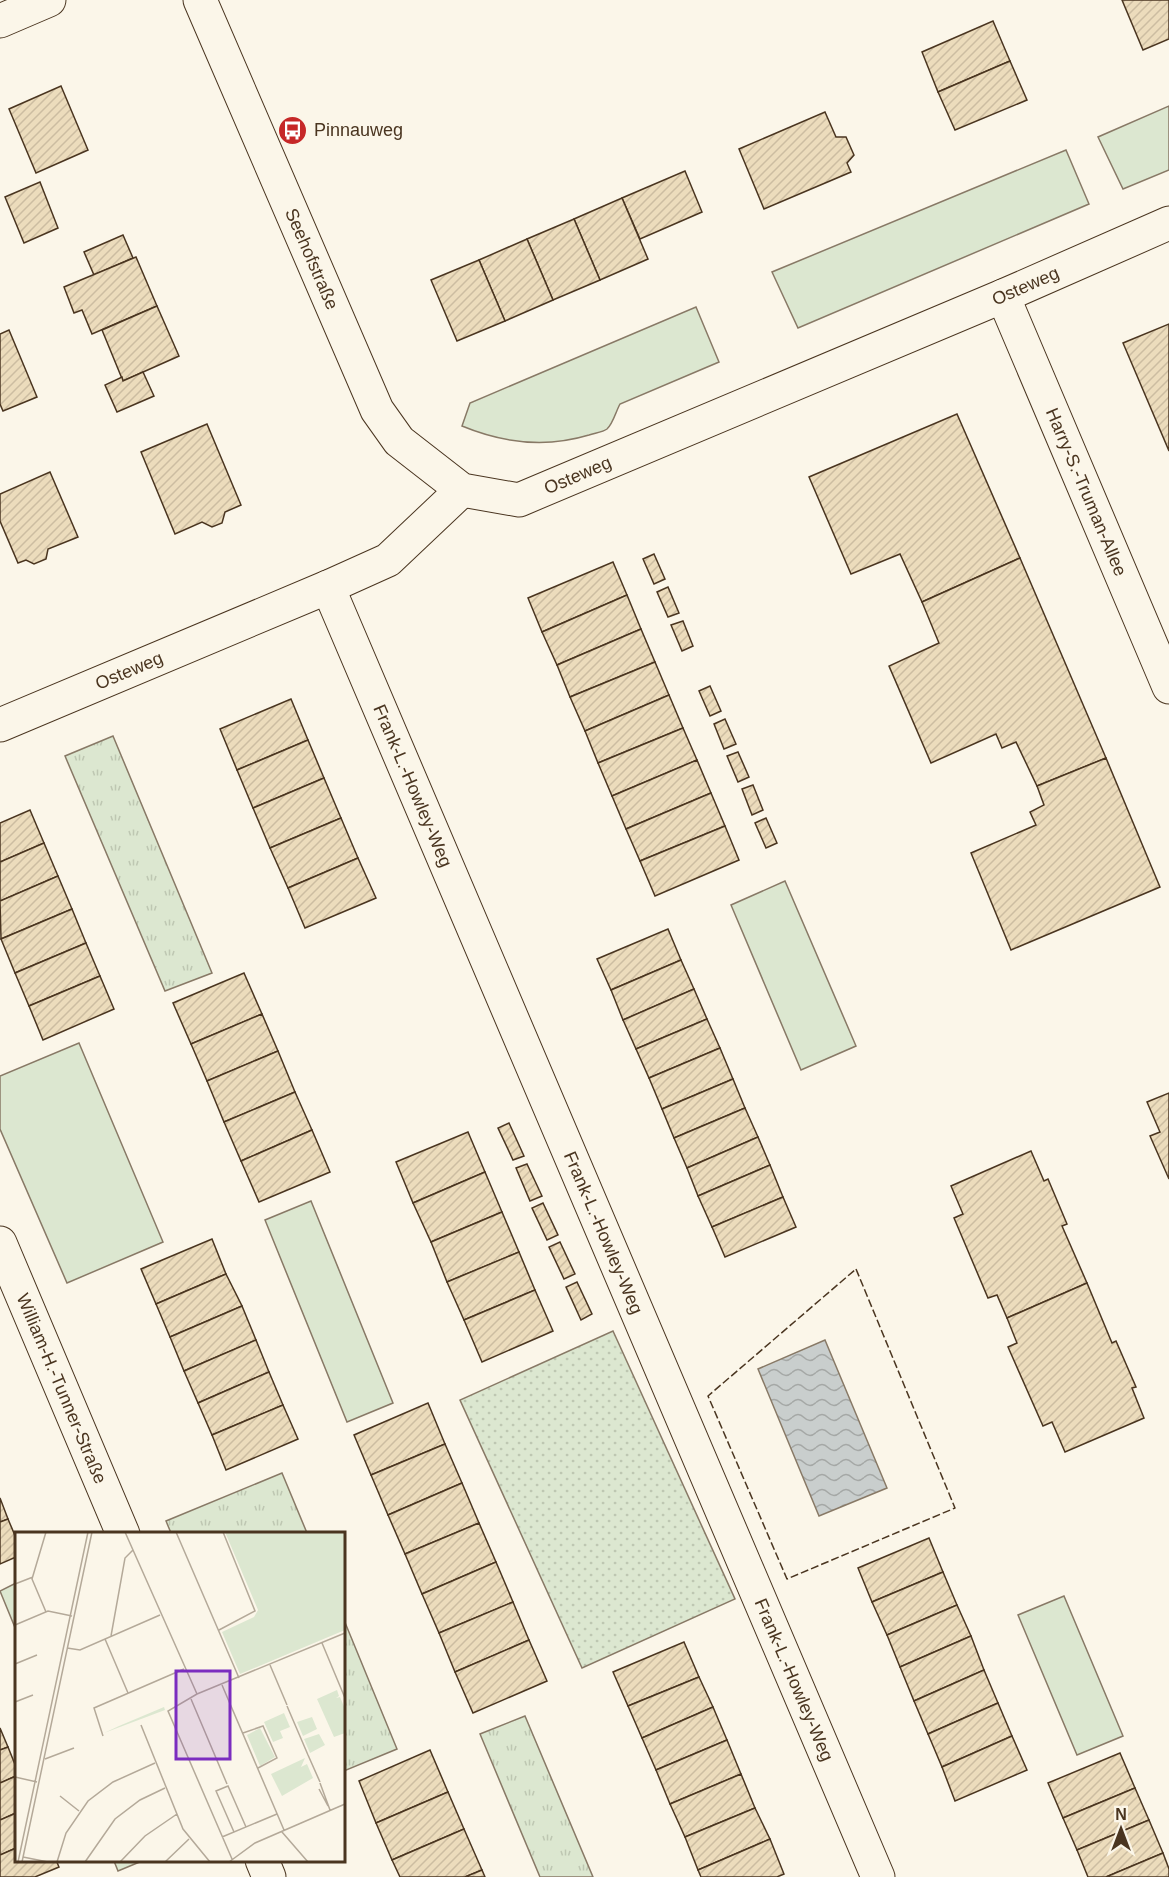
<svg xmlns="http://www.w3.org/2000/svg" width="1169" height="1877" font-family="Helvetica,sans-serif">
<style>
.grass{fill:#dce7d0;stroke:#887966;stroke-width:1.5}
.park{fill:url(#park-tufts);stroke:#887966;stroke-width:1.5}
.garden{fill:url(#garden-dots);stroke:#887966;stroke-width:1.5}
.water{fill:url(#water-waves);stroke:#887966;stroke-width:1.5}
.building{fill:url(#building-hatch);stroke:#4a3520;stroke-width:1.5}
.lines{fill:none;stroke-linecap:round;stroke-linejoin:round}
.minor-casing{stroke:#4a3520;stroke-width:35}
.tertiary-casing{stroke:#4a3520;stroke-width:35}
.minor{stroke:#fbf6e9;stroke-width:33}
.tertiary{stroke:#fbf6e9;stroke-width:33}
.fence{stroke:#4a3520;stroke-width:1.5;stroke-dasharray:8 3;stroke-linecap:butt}
.labels{text-anchor:middle;stroke-width:4.5;stroke-linejoin:round;paint-order:stroke}
.poi-label{font-size:18px;fill:#4a3520;stroke:#fbf6e9;text-anchor:start}
.street-label{font-size:18px;fill:#4a3520;stroke:#fbf6e9}
.inset-road{fill:none;stroke:#b4a999;stroke-width:1.5}
.view{fill:#7b2cbf;fill-opacity:0.15;stroke:#7b2cbf;stroke-width:3}
.inset-edge{fill:none;stroke:#4a3520;stroke-width:3}
</style>
<defs>
<pattern id="park-tufts" width="24" height="20" patternUnits="userSpaceOnUse" patternTransform="scale(1.5)"><rect width="24" height="20" fill="#dce7d0"/><path d="M3 7l-1-3M5 7V3M7 7l1-3M15 17l-1-3M17 17v-4M19 17l1-3" fill="none" stroke="#bec7b2"/></pattern>
<pattern id="garden-dots" width="8" height="8" patternUnits="userSpaceOnUse" patternTransform="scale(1.5)"><rect width="8" height="8" fill="#dce7d0"/><path d="M2 2h.1M6 6h.1" fill="none" stroke="#bec7b2" stroke-width="1.8" stroke-linecap="round"/></pattern>
<pattern id="water-waves" width="16" height="10" patternUnits="userSpaceOnUse" patternTransform="scale(1.5)"><rect width="16" height="10" fill="#c9cecd"/><path d="M0 5q4-4 8 0t8 0" fill="none" stroke="#a5a8a6"/></pattern>
<pattern id="building-hatch" width="6" height="6" patternUnits="userSpaceOnUse" patternTransform="scale(1.5)"><rect width="6" height="6" fill="#ecdcbc"/><path d="M-1 1l2-2M0 6l6-6M5 7l2-2" fill="none" stroke="#ccbda1"/></pattern>
</defs>
<rect width="100%" height="100%" fill="#fbf6e9"/>
<g class="grass">
<path d="M1169,106V170L1123,189L1098,137Z"/>
<path d="M1066,150L1089,204L798,328L772,272Z"/>
<path d="M696,307L719,362L620,404C616,411 613,424 607,429C603,432 595,433 589,435C546,448 503,443 462,426L470,403Z"/>
<path d="M785,881L856,1046L801,1070L731,905Z"/>
<path d="M79,1043L163,1242L67,1283L0,1129V1076Z"/>
<path d="M311,1201L393,1403L347,1422L265,1220Z"/>
<path d="M16,1583V1630L0,1591Z"/>
<path d="M1064,1596L1123,1736L1077,1755L1018,1615Z"/>
<path d="M114,1861H142L118,1871Z"/>
</g>
<g class="park">
<path d="M113,736L212,973L165,991L65,756Z"/>
<path d="M282,1473L307,1533H171L166,1521Z"/>
<path d="M344,1620L397,1749L344,1771Z"/>
<path d="M525,1716L593,1877H540L480,1734Z"/>
</g>
<path class="garden" d="M613,1331L735,1599L582,1668L460,1400Z"/>
<path class="water" d="M825,1340L887,1488L819,1516L758,1369Z"/>
<g class="building">
<path d="M1122,0H1169V39L1143,50Z"/>
<path d="M993,21L1010,61L938,92L922,52Z"/>
<path d="M1010,61L1027,100L955,130L938,92Z"/>
<path d="M61,86L88,150L36,173L9,109Z"/>
<path d="M825,112L836,137H846L854,155L847,163L851,172L764,209L739,149Z"/>
<path d="M685,171L702,212L640,239L622,198Z"/>
<path d="M40,182L58,228L24,243L5,197Z"/>
<path d="M622,198L648,259L600,280L574,219Z"/>
<path d="M574,219L600,280L553,300L527,239Z"/>
<path d="M123,235L133,258L94,275L84,252Z"/>
<path d="M527,239L553,300L505,321L479,260Z"/>
<path d="M136,257L157,306L92,334L82,310L74,313L64,287Z"/>
<path d="M479,260L505,321L457,341L431,280Z"/>
<path d="M157,306L179,356L123,381L102,330Z"/>
<path d="M1169,324V451L1123,343Z"/>
<path d="M9,330L37,397L3,411L0,404V334Z"/>
<path d="M143,372L154,396L117,412L105,385L122,377L123,381Z"/>
<path d="M957,414L1020,558L922,602L900,554L851,574L809,477Z"/>
<path d="M207,424L241,505L225,512L222,523L212,527L202,522L175,534L141,452Z"/>
<path d="M50,472L78,537L48,549L46,559L34,564L26,560L18,563L0,521V494Z"/>
<path d="M654,554L665,579L654,584L643,559Z"/>
<path d="M1020,558L1106,758L1037,786L1016,742L1002,748L996,734L931,763L889,666L939,643L922,602Z"/>
<path d="M613,562L627,595L542,632L528,598Z"/>
<path d="M668,587L679,613L668,617L657,592Z"/>
<path d="M627,595L641,629L557,665L542,632Z"/>
<path d="M683,621L693,646L682,651L671,625Z"/>
<path d="M641,629L655,662L570,697L557,665Z"/>
<path d="M655,662L669,695L585,731L570,697Z"/>
<path d="M710,686L721,711L710,716L699,691Z"/>
<path d="M669,695L683,728L598,763L585,731Z"/>
<path d="M291,699L308,740L237,770L220,729Z"/>
<path d="M725,719L736,744L724,749L714,724Z"/>
<path d="M683,728L697,760L612,796L598,763Z"/>
<path d="M308,740L324,778L253,808L237,770Z"/>
<path d="M738,752L749,777L738,782L727,756Z"/>
<path d="M1106,758L1160,887L1011,950L971,853L1036,825L1030,812L1044,805L1037,786Z"/>
<path d="M697,760L711,793L626,829L612,796Z"/>
<path d="M324,778L341,818L270,848L253,808Z"/>
<path d="M753,785L763,810L752,815L742,789Z"/>
<path d="M711,793L725,826L640,861L626,829Z"/>
<path d="M30,810L44,843L0,862V823Z"/>
<path d="M341,818L358,858L288,888L270,848Z"/>
<path d="M766,818L777,843L766,848L755,823Z"/>
<path d="M725,826L739,860L655,896L640,861Z"/>
<path d="M44,843L58,876L0,901V862Z"/>
<path d="M358,858L376,898L305,928L288,888Z"/>
<path d="M58,876L72,909L1,939L0,901Z"/>
<path d="M72,909L86,943L15,973L1,939Z"/>
<path d="M668,929L681,960L611,990L597,959Z"/>
<path d="M86,943L100,976L29,1006L15,973Z"/>
<path d="M681,960L694,989L623,1020L611,990Z"/>
<path d="M244,973L262,1014L191,1044L173,1003Z"/>
<path d="M100,976L114,1009L43,1040L29,1006Z"/>
<path d="M694,989L707,1019L636,1049L623,1020Z"/>
<path d="M262,1014L278,1051L207,1081L191,1044Z"/>
<path d="M707,1019L720,1048L649,1078L636,1049Z"/>
<path d="M720,1048L733,1079L662,1109L649,1078Z"/>
<path d="M278,1051L295,1092L224,1122L207,1081Z"/>
<path d="M733,1079L745,1108L674,1138L662,1109Z"/>
<path d="M295,1092L312,1130L241,1161L224,1122Z"/>
<path d="M1169,1093V1179L1150,1136L1160,1132L1147,1102Z"/>
<path d="M745,1108L758,1137L687,1168L674,1138Z"/>
<path d="M509,1123L524,1156L513,1160L498,1128Z"/>
<path d="M312,1130L330,1172L259,1202L241,1161Z"/>
<path d="M468,1132L485,1172L413,1203L396,1162Z"/>
<path d="M758,1137L770,1165L698,1196L687,1168Z"/>
<path d="M1031,1151L1044,1181L1048,1179L1067,1224L1062,1226L1087,1283L1007,1318L997,1295L988,1298L954,1218L963,1214L951,1186Z"/>
<path d="M527,1164L542,1196L530,1201L516,1168Z"/>
<path d="M770,1165L783,1197L712,1227L698,1196Z"/>
<path d="M485,1172L502,1212L431,1242L413,1203Z"/>
<path d="M783,1197L796,1227L725,1257L712,1227Z"/>
<path d="M543,1203L558,1235L547,1240L532,1208Z"/>
<path d="M502,1212L519,1252L447,1282L431,1242Z"/>
<path d="M212,1239L226,1274L156,1304L141,1269Z"/>
<path d="M560,1242L575,1274L564,1279L549,1247Z"/>
<path d="M519,1252L535,1290L464,1320L447,1282Z"/>
<path d="M226,1274L242,1306L170,1337L156,1304Z"/>
<path d="M577,1282L592,1314L581,1320L566,1287Z"/>
<path d="M1087,1283L1112,1343L1116,1341L1136,1387L1132,1388L1144,1418L1065,1452L1052,1422L1043,1426L1008,1347L1017,1343L1007,1318Z"/>
<path d="M535,1290L553,1331L482,1362L464,1320Z"/>
<path d="M242,1306L256,1340L184,1371L170,1337Z"/>
<path d="M256,1340L269,1372L198,1403L184,1371Z"/>
<path d="M269,1372L283,1405L212,1435L198,1403Z"/>
<path d="M428,1403L445,1444L371,1475L354,1435Z"/>
<path d="M283,1405L298,1439L226,1470L212,1435Z"/>
<path d="M445,1444L462,1483L388,1515L371,1475Z"/>
<path d="M462,1483L479,1523L405,1554L388,1515Z"/>
<path d="M0,1498L8,1519L0,1522Z"/>
<path d="M8,1519L16,1538V1557L0,1564V1522Z"/>
<path d="M479,1523L496,1562L422,1594L405,1554Z"/>
<path d="M929,1538L943,1572L872,1602L858,1568Z"/>
<path d="M496,1562L513,1602L439,1633L422,1594Z"/>
<path d="M943,1572L957,1605L887,1635L872,1602Z"/>
<path d="M513,1602L529,1640L455,1672L439,1633Z"/>
<path d="M957,1605L971,1636L900,1667L887,1635Z"/>
<path d="M971,1636L984,1670L914,1701L900,1667Z"/>
<path d="M529,1640L547,1681L473,1713L455,1672Z"/>
<path d="M684,1642L699,1677L628,1706L613,1672Z"/>
<path d="M984,1670L998,1703L928,1734L914,1701Z"/>
<path d="M699,1677L713,1707L642,1738L628,1706Z"/>
<path d="M998,1703L1012,1736L942,1767L928,1734Z"/>
<path d="M713,1707L727,1740L656,1770L642,1738Z"/>
<path d="M0,1728L8,1747L0,1750Z"/>
<path d="M1012,1736L1027,1770L955,1801L942,1767Z"/>
<path d="M727,1740L741,1774L670,1804L656,1770Z"/>
<path d="M8,1747L16,1767V1776L0,1783V1750Z"/>
<path d="M430,1750L448,1792L376,1823L359,1781Z"/>
<path d="M1120,1753L1135,1788L1063,1818L1048,1783Z"/>
<path d="M741,1774L755,1808L685,1837L670,1804Z"/>
<path d="M16,1776V1813L0,1820V1783Z"/>
<path d="M1135,1788L1149,1820L1077,1850L1063,1818Z"/>
<path d="M448,1792L464,1829L392,1860L376,1823Z"/>
<path d="M755,1808L770,1839L698,1870L685,1837Z"/>
<path d="M16,1813V1848L0,1855V1820Z"/>
<path d="M1149,1820L1163,1853L1106,1877H1088L1077,1850Z"/>
<path d="M464,1829L482,1870L465,1877H400L392,1860Z"/>
<path d="M770,1839L784,1874L777,1877H701L698,1870Z"/>
<path d="M16,1848V1860H56L59,1867L35,1877H0V1855Z"/>
<path d="M1163,1853L1169,1869V1877H1106Z"/>
<path d="M482,1870L485,1877H465Z"/>
</g>
<g class="lines">
<defs>
<g id="minor">
<path d="M0,21L49,0"/>
<path id="s1" d="M1003,296L1169,687"/>
<path id="s2" d="M328,587L878,1877"/>
<path id="s3" d="M0,725L328,587L388,560L462,490"/>
<path id="s4" d="M0,1243L123,1534"/>
<path d="M262,1860L269,1877"/>
</g>
<g id="tertiary">
<path id="s5" d="M200,0L377,410L399,441L462,490L519,500L1003,296L1169,223"/>
</g>
</defs>
<use href="#minor" class="minor-casing"/>
<use href="#tertiary" class="tertiary-casing"/>
<use href="#minor" class="minor"/>
<use href="#tertiary" class="tertiary"/>
<path class="fence" d="M856,1269L955,1508L787,1579L708,1396Z"/>
</g>
<defs>
<symbol id="bus-disc" viewBox="-11 -11 22 22"><circle r="9.5" fill="#c62828" stroke="#fbf6e9"/><path d="M-5-6H5V4H4V6H2V4H-2V6H-4V4H-5ZM-3.5-4V0h7V-4ZM-3.5 1.2v1.5H-2V1.2ZM2 1.2v1.5H3.5V1.2Z" fill="#fff"/></symbol>
</defs>
<g fill-rule="evenodd">
<use href="#bus-disc" x="276" y="114" width="33" height="33"/>
</g>
<g class="labels">
<g class="poi-label">
<text x="314" y="136">Pinnauweg</text>
</g>
<g class="street-label">
<text dy="6" stroke="none"><textPath href="#s5" startOffset="282">Seehofstraße</textPath></text>
<text dy="6" stroke="none"><textPath href="#s5" startOffset="1172">Osteweg</textPath></text>
<text dy="6" stroke="none"><textPath href="#s5" startOffset="686">Osteweg</textPath></text>
<text dy="6" stroke="none"><textPath href="#s1" startOffset="213">Harry-S.-Truman-Allee</textPath></text>
<text dy="6" stroke="none"><textPath href="#s3" startOffset="140">Osteweg</textPath></text>
<text dy="6" stroke="none"><textPath href="#s2" startOffset="216">Frank-L.-Howley-Weg</textPath></text>
<text dy="6" stroke="none"><textPath href="#s2" startOffset="702">Frank-L.-Howley-Weg</textPath></text>
<text dy="6" stroke="none"><textPath href="#s4" startOffset="158">William-H.-Tunner-Straße</textPath></text>
<text dy="6" stroke="none"><textPath href="#s2" startOffset="1188">Frank-L.-Howley-Weg</textPath></text>
</g>
</g>
<g transform="translate(15 1532)">
<rect width="330" height="330" fill="#fbf6e9"/>
<path d="M322,158L324,164L321,166L325,165L330,177V201L319,205L302,167ZM149,175L150,178L89,201L104,194ZM269,181L275,195L265,199L268,206L258,210L249,190ZM297,185L302,197L288,204L282,190ZM304,202L310,213L295,221L289,207ZM290,226L286,235L292,232L298,246L267,264L256,242Z" fill="#dce7d0"/>
<path d="M245,196L260,225L245,234L232,203Z" fill="#dce7d0"/>
<path d="M210,0H330V98L225,142L207,100L239,85L243,78Z" fill="#dce7d0"/>
<path class="inset-road" d="M31,0L17,47L31,80M110,0L182,162M161,0L224,146M0,52L18,45M0,93L33,79L57,84M204,98L240,79L208,0M96,104L110,26L118,18M90,107L113,161M307,111L330,166M52,116L65,118L145,83M0,132L22,123M255,133L272,173M207,153L269,298M182,162L153,179L217,327M182,162L330,101M176,167L212,252M0,170L18,163M272,174L293,223M126,193L168,297L195,330M228,201L248,194L262,226L243,236M88,204L79,176L169,137M293,223L305,250M30,227L59,216M0,245L22,250M305,251L315,278M304,257L313,274M45,264L64,279M219,300L201,259L213,254L231,295M267,300L293,330M207,305L262,282M8,325L33,330M3,330L73,0M7,330L77,0M42,330L51,301L73,269L98,250L140,231M70,330L100,287L125,268L150,256M105,330L130,304L162,282M150,330L174,307M214,330L240,311L330,272"/>
<path class="view" d="M161,139H215V227H161Z"/>
<rect width="330" height="330" class="inset-edge"/>
</g>
<g transform="translate(1121 1829)" stroke="#fbf6e9" stroke-width="4.5" paint-order="stroke">
<path d="M0-4.5L10 22L0 15L-10 22Z" fill="#4a3520"/>
<text y="-9" font-size="16" font-weight="bold" text-anchor="middle" fill="#4a3520">N</text>
</g>
</svg>
